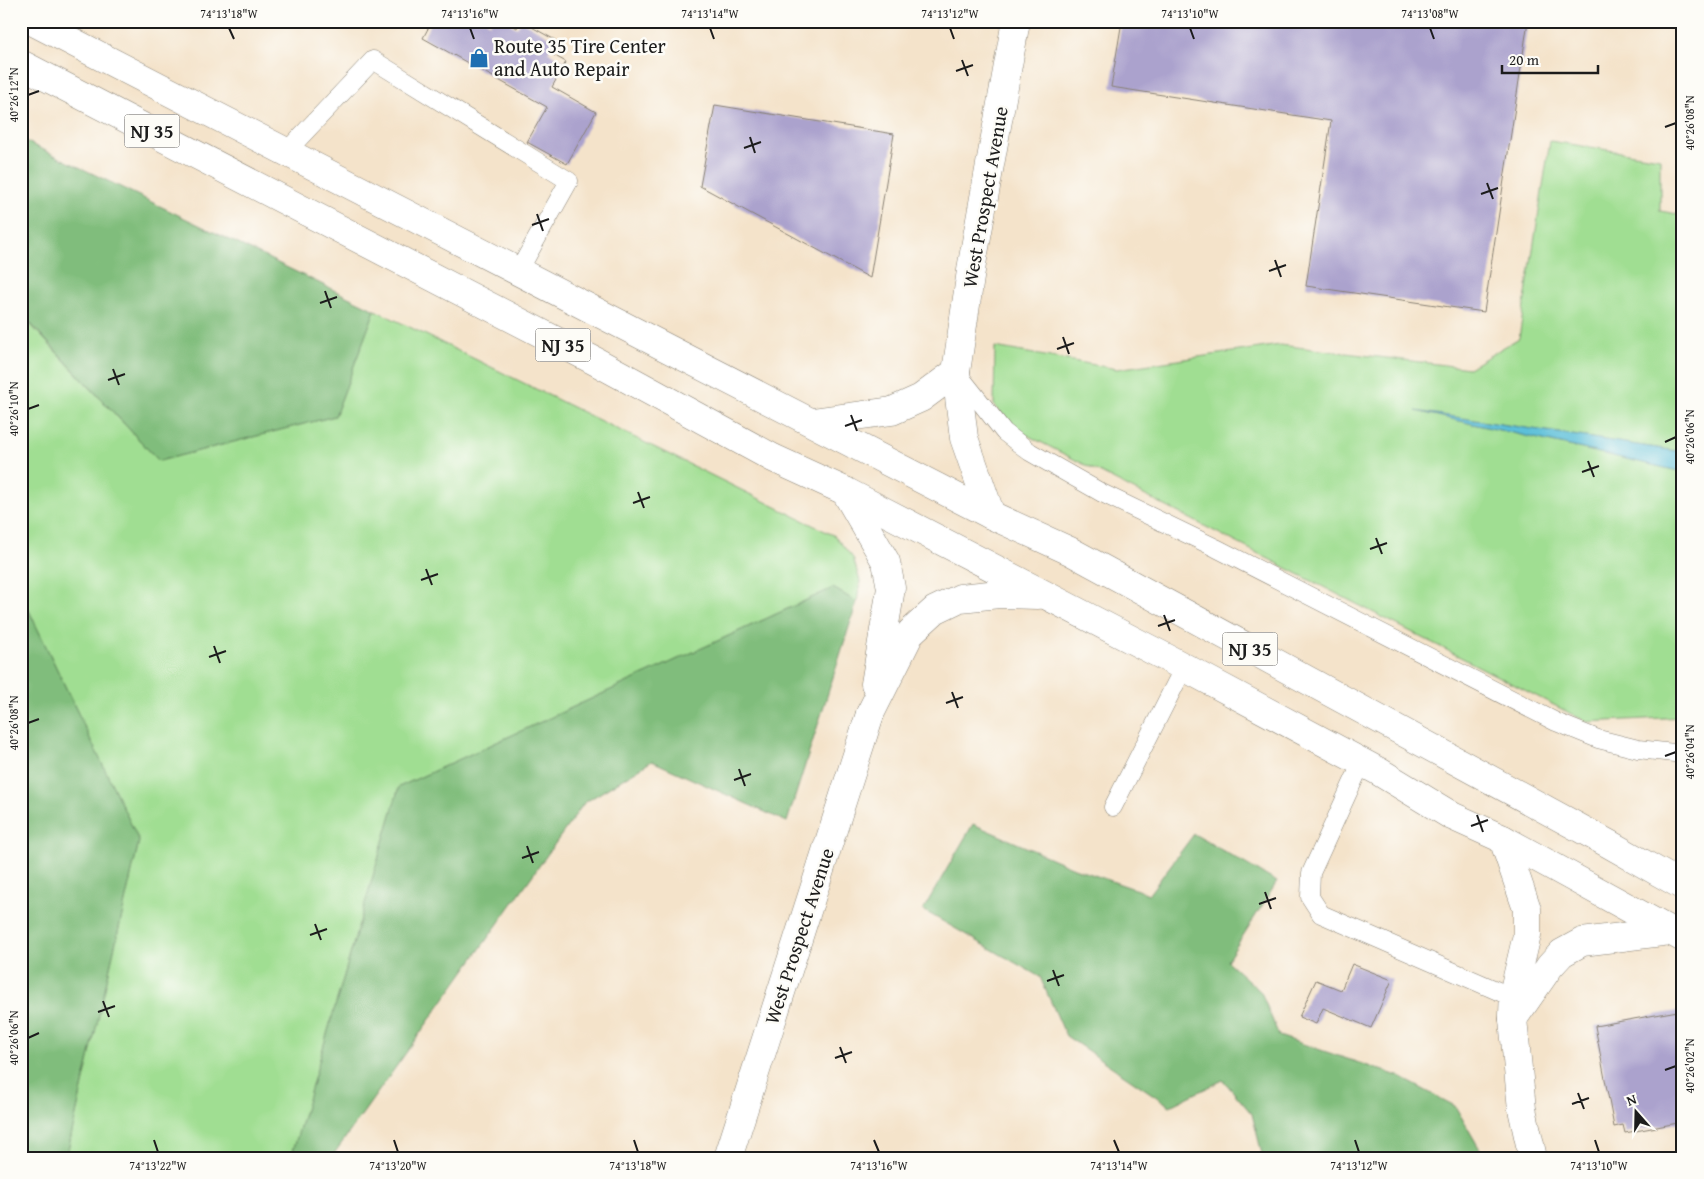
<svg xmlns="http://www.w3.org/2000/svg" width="1704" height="1179" font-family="'Gentium Book Plus',serif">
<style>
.green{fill:#a0de92;stroke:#5e7d57}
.forest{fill:#80bd7c;stroke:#4e6c4c}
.water{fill:#5bbfd9;stroke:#3c6e7a}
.building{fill:#aba2cd}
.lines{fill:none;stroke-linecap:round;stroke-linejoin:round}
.service-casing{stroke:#888073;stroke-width:19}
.minor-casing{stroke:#888073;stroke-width:29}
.trunk-casing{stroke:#888073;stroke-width:29}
.service{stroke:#fff;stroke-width:18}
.minor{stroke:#fff;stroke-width:28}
.trunk{stroke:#fff;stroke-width:28}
.ticks{fill:none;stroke:#1c1c1c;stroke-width:2}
.labels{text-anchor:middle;stroke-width:5;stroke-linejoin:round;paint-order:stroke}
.shield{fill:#fdfcf7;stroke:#605f5e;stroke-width:1}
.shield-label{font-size:19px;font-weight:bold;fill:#1c1c1c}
.poi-label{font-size:20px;fill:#1c1c1c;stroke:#fdfcf7;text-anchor:start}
.street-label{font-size:20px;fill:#1c1c1c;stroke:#fdfcf7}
.neatline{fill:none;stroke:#1c1c1c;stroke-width:2}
.ticks-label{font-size:12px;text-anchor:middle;fill:#1c1c1c}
</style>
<rect width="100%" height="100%" fill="#fdfcf7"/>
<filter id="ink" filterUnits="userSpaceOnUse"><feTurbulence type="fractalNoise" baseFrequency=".02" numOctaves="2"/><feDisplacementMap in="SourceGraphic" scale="10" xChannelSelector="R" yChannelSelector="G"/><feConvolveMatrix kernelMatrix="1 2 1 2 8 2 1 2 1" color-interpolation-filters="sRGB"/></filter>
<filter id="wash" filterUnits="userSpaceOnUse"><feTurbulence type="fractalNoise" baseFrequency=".0096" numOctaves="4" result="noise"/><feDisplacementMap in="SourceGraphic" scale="20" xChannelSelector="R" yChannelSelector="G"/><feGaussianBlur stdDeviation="1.12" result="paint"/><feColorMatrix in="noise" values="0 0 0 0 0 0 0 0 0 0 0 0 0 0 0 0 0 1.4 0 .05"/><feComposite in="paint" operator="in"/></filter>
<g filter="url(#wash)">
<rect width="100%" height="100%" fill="#f4e3ca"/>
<g class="green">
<path d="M1550,141L1660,158V211L1683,215V452L1426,413L1683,472V717L1587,722L1017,430L994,405L995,347L1117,369L1280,345L1469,368L1519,338Z"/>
<path d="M375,310L835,536L853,558L860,581L857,602L833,588L399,787L291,1158H66L139,841L21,594V328L29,323L159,461L335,416Z"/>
</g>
<g class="forest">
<path d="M21,139L375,310L335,416L159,461L30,323L21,328Z"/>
<path d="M833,588L857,602L787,822L652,761L584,803L331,1158H291L399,787Z"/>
<path d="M21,594L139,841L66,1158H21Z"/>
<path d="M973,824L1074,868L1149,894L1194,834L1277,882L1227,961L1261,992L1279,1036L1398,1076L1455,1106L1485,1158H1263L1252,1114L1223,1080L1170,1106L1066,1036L1040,977L923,910Z"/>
</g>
<path class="water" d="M1416,411L1683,452V472Z"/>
<g id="blocks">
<g class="building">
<path d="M432,21H486L490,24L491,21H505L517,28L521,21L555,40L548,52L566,62L552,87L596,112L567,164L527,142L547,107L423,38Z"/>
<path d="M1122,21H1528L1484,312L1306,286L1331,121L1111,87Z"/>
<path d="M715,105L894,134L870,278L700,186Z"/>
<path d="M1352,964L1392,980L1371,1028L1323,1008L1316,1024L1299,1017L1316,980L1341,990Z"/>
<path d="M1683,1010V1122L1625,1133L1623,1125L1614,1127L1595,1026Z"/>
</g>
</g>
</g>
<g filter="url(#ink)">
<use href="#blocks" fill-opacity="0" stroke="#888073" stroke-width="1"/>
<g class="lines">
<defs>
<g id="service">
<path d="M286,152L373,60L569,181L518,272"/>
<path d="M958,374L1004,432L1030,452L1058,468L1102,493L1216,548L1556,722L1598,739L1638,749L1683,754"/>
<path d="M1362,762L1311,873L1310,897L1321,914L1514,998"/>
<path d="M1113,807L1184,667"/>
</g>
<g id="minor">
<path d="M956,372L972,264L1016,21"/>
<path d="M1513,1019L1522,1109L1533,1158"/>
<path d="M728,1158L870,714"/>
</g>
<g id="trunk">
<path d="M32,21L991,515L1070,551L1609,844L1683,886"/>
<path d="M21,64L595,361L773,458L845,491L1167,658L1378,771L1452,816L1503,839L1683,938"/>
<path d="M956,372L964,438L991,515"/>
<path d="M812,422L892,411L921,398L956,372"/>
<path d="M845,491L886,562L891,588L875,684"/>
<path d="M870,714L911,632L935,610L960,598L999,594L1038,595"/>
<path d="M1503,839L1527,909V935L1514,990L1513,1015"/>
<path d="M1513,1019L1550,966L1562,953L1582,942L1670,931"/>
</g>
</defs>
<use href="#service" class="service-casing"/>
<use href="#minor" class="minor-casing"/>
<use href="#trunk" class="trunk-casing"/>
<use href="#service" class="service"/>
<use href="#minor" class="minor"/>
<use href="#trunk" class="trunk"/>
</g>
</g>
<path class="ticks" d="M229,28L234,39M470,28L474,39M710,28L714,39M950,28L954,39M1190,28L1194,39M1430,28L1434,39M962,60L968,76M956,71L973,65M28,95L39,91M1665,127L1676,123M750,137L755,153M744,148L761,142M1487,183L1493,199M1481,194L1498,188M537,214L543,231M532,225L549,219M1275,260L1281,277M1269,271L1286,265M325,291L331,308M320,303L337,297M1063,337L1069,354M1057,349L1074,343M113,369L119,385M108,380L125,374M28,409L39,405M851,415L857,431M845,426L862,420M1665,442L1676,437M1588,461L1594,477M1582,472L1599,466M638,492L644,508M633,503L650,497M1376,538L1382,554M1370,549L1387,543M426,569L432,585M421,580L438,574M1164,615L1170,631M1158,626L1175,620M214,646L220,663M209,657L226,651M952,692L958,708M946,703L963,697M28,723L39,719M1665,756L1676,752M739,769L745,786M734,780L751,774M1477,815L1483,832M1471,826L1488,820M527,846L533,863M522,858L539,852M1265,892L1271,909M1259,904L1276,898M315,924L321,940M310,935L327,929M1053,970L1059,986M1047,981L1064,975M103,1001L109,1017M98,1012L115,1006M28,1038L39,1033M840,1047L846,1063M835,1058L852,1052M1665,1070L1676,1066M1578,1093L1584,1109M1572,1104L1589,1098M154,1140L158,1152M394,1140L398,1152M634,1140L638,1152M874,1140L879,1152M1114,1140L1119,1152M1355,1140L1359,1152M1595,1140L1599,1152"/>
<defs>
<symbol id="shop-bare" viewBox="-9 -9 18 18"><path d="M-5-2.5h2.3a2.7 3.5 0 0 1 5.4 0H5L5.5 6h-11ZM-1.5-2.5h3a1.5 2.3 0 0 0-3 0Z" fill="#1f6fb2" stroke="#fdfcf7" stroke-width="2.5" paint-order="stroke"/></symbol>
</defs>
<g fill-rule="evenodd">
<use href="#shop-bare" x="465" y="44" width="28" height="28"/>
</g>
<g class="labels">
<g class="shield">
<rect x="124.5" y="114.5" width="55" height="33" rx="4"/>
<rect x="535.5" y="328.5" width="55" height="33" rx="4"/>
<rect x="1222.5" y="632.5" width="55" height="33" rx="4"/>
</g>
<g class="shield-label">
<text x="152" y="138">NJ 35</text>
<text x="563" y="352">NJ 35</text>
<text x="1250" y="656">NJ 35</text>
</g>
<g class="poi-label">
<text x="494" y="53">Route 35 Tire Center<tspan x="494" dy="23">and Auto Repair</tspan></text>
</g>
<g class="street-label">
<text transform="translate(985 197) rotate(-80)" y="7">West Prospect Avenue</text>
<text transform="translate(799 936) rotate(-72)" y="7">West Prospect Avenue</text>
</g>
</g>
<rect width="1704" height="1179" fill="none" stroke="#fdfcf7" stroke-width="55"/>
<g transform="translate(1636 1112) rotate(340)" stroke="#fdfcf7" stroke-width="4" paint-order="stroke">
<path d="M0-4L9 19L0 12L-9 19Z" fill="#1c1c1c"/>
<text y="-8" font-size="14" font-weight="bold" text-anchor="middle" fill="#1c1c1c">N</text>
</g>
<path d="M1502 65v8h96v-8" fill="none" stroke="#1c1c1c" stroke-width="2.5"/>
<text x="1509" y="65" font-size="15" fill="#1c1c1c" stroke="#fdfcf7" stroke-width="4" paint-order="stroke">20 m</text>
<rect x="28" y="28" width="1648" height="1124" class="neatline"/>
<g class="ticks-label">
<text x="229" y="18">74°13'18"W</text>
<text x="470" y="18">74°13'16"W</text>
<text x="710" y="18">74°13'14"W</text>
<text x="950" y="18">74°13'12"W</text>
<text x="1190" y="18">74°13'10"W</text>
<text x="1430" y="18">74°13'08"W</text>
<text transform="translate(14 95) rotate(-90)" y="4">40°26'12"N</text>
<text transform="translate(1690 123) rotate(-90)" y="4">40°26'08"N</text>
<text transform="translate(14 409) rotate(-90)" y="4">40°26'10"N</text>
<text transform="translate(1690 437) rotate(-90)" y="4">40°26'06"N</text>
<text transform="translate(14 723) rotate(-90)" y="4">40°26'08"N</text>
<text transform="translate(1690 752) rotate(-90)" y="4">40°26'04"N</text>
<text transform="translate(14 1038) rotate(-90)" y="4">40°26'06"N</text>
<text transform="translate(1690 1066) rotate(-90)" y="4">40°26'02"N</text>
<text x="158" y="1170">74°13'22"W</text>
<text x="398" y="1170">74°13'20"W</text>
<text x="638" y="1170">74°13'18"W</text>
<text x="879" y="1170">74°13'16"W</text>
<text x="1119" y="1170">74°13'14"W</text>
<text x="1359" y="1170">74°13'12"W</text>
<text x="1599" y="1170">74°13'10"W</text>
</g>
</svg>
